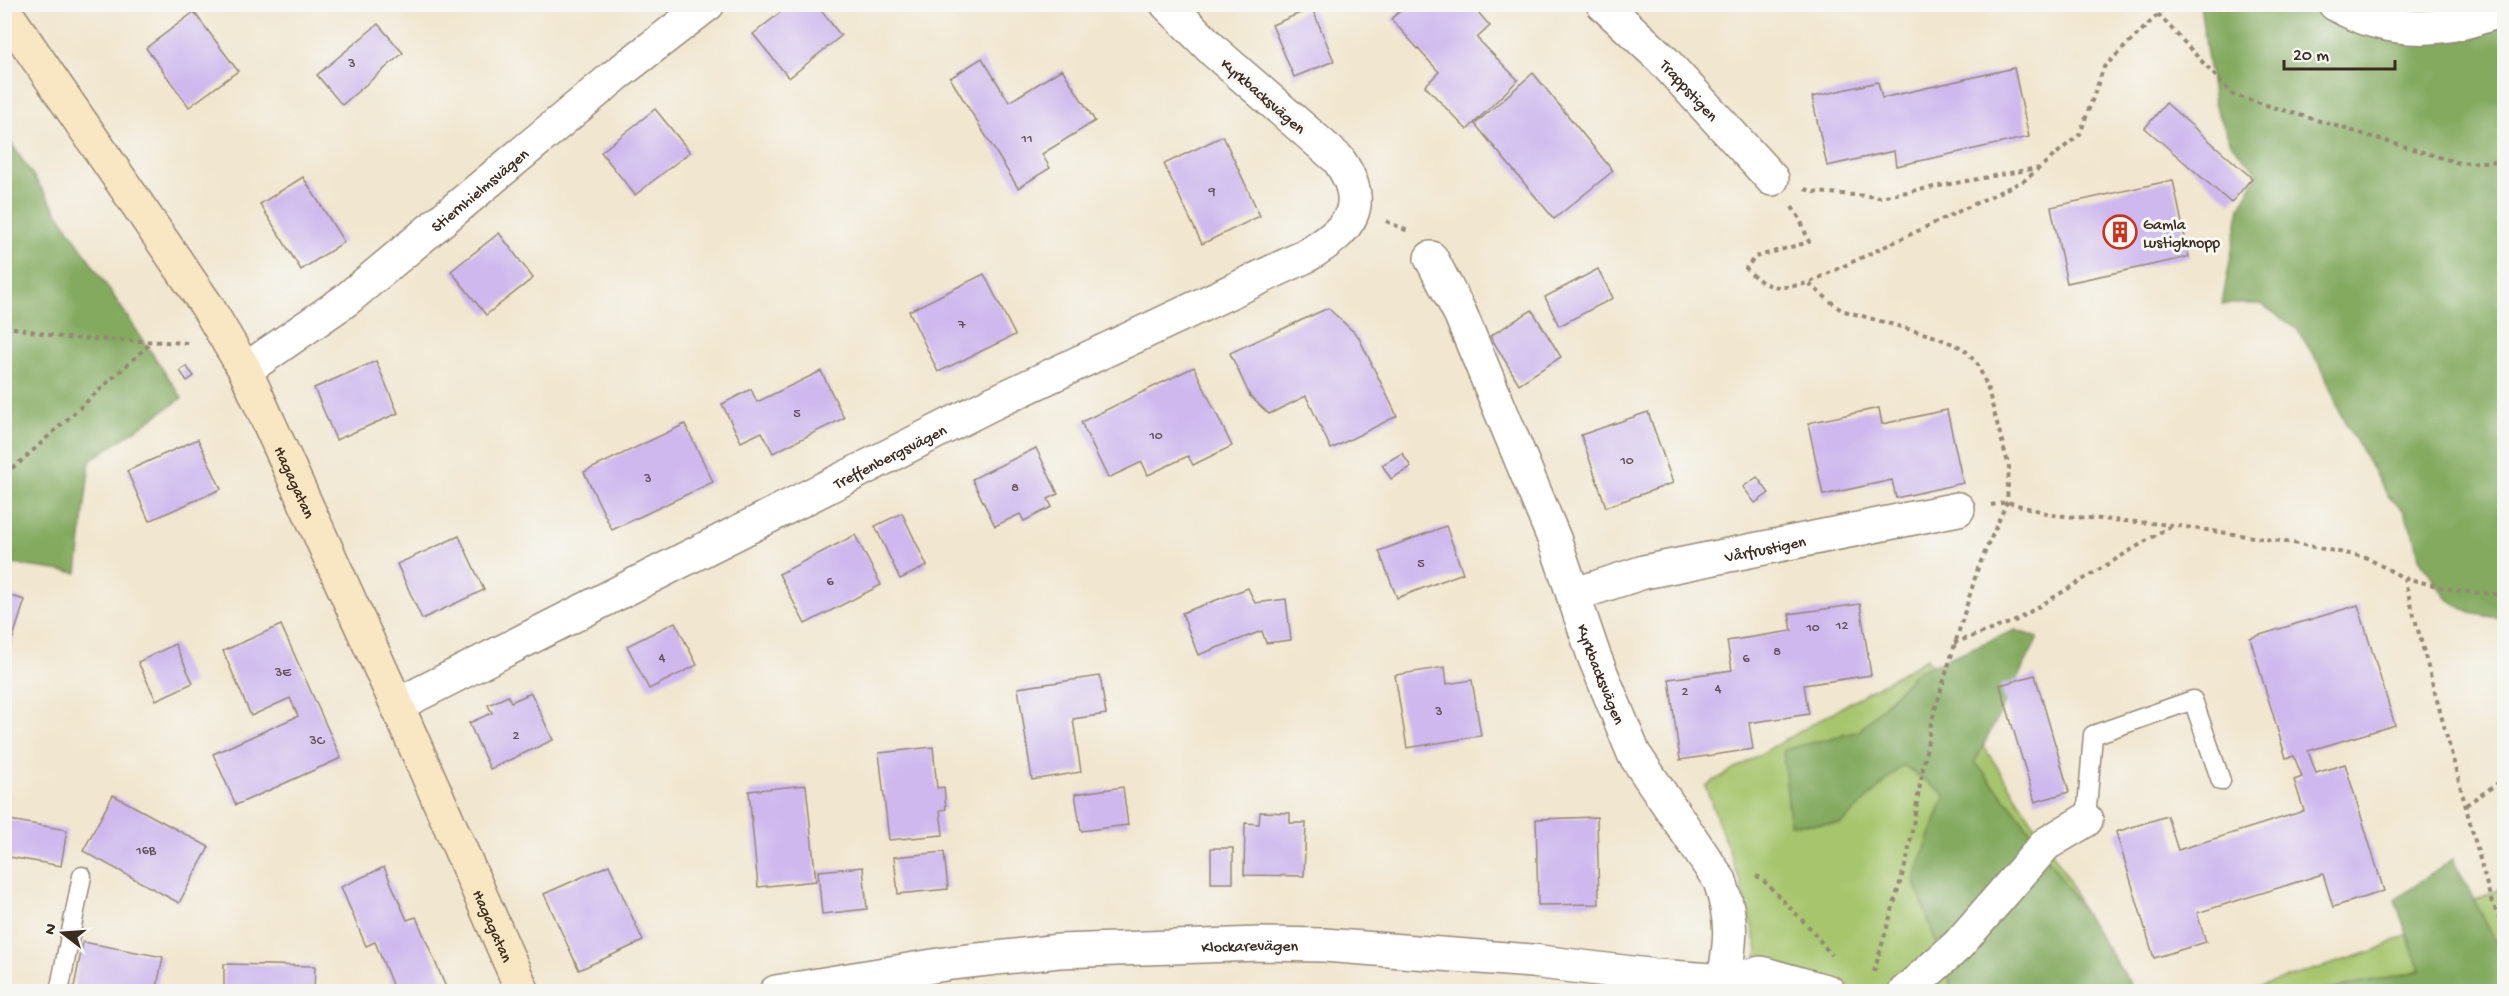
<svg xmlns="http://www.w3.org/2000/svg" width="2509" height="996" font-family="'Gochi Hand',sans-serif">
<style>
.green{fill:#a6c56c;stroke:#707845;stroke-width:1.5}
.forest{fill:#84aa60;stroke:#606a3f;stroke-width:1.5}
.building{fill:#ceb8ee}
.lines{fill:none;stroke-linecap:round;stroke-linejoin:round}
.lane-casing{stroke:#968876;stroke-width:21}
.street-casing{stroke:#968876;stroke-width:36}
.secondary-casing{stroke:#968876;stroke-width:36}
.path{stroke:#968876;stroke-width:4;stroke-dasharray:4.5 4.5;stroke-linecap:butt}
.lane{stroke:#fff;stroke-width:18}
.street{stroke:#fff;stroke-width:33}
.secondary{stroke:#f9e7c3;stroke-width:33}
.labels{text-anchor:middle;stroke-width:6;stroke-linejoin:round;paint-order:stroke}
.number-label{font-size:14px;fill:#604e52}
.street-label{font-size:16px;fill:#3b2a1e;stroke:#f6f6f2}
.poi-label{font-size:16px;fill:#3b2a1e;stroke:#f6f6f2;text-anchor:start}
</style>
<rect width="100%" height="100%" fill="#f6f6f2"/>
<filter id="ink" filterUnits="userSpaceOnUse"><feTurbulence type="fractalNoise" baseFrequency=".0167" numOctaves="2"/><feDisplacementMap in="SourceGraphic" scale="12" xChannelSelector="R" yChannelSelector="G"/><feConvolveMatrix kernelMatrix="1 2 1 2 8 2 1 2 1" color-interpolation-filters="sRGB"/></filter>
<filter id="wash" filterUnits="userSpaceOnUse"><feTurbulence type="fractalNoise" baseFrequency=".008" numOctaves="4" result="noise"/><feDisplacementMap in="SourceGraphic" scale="24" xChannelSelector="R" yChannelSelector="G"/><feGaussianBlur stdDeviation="1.35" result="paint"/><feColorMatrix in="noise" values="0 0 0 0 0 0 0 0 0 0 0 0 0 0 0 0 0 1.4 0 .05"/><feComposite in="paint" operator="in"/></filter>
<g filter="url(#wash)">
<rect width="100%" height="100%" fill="#f1e6cf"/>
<g class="green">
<path d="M1927,658L2066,874L2118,991H1752L1758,950L1740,881L1705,786Z"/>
<path d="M2504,886V991L2242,992L2376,950Z"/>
</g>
<g class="forest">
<path d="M2200,5H2504V619L2470,613L2446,598L2419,558L2415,538L2403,510L2388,496L2341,415L2323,370L2297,329L2261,304H2222L2240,207L2258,173L2231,143L2214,103Z"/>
<path d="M5,134L182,398L90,461L77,573L5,563Z"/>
<path d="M2015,630L2038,638L1975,762L2024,822L2135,991H1953L1914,879L1945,795L1903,765L1841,824H1790L1783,750L1859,731L1916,672Z"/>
<path d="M2453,859L2504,958V991H2319L2420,971L2395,900Z"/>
</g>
<g id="blocks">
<g class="building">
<path d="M453,4H468L460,12Z"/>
<path d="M791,4H816L841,36L789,78L753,34Z"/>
<path d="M1408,4H1471L1490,26L1477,38L1518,80L1467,130L1425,86L1439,72L1391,19Z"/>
<path d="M1312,8L1334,61L1294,77L1272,25Z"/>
<path d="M194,12L238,71L189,107L146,48Z"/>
<path d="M378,24L403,53L342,105L317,75Z"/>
<path d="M982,58L1009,102L1062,69L1095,121L1042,154L1050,168L1018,188L950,78Z"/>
<path d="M2014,68L2029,137L1896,166L1894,151L1827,166L1812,97L1878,82L1882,98Z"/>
<path d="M1533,73L1613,171L1554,219L1475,124Z"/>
<path d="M2166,103L2252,178L2231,203L2145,128Z"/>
<path d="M655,109L690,152L635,195L601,152Z"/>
<path d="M1223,136L1260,216L1202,244L1164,164Z"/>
<path d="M303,177L344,242L301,270L260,204Z"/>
<path d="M2173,180L2189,257L2067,283L2051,207Z"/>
<path d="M499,233L533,278L486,315L451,271Z"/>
<path d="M1598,269L1613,298L1559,326L1545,297Z"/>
<path d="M984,274L1015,335L938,372L909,311Z"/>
<path d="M1328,308L1358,336L1397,416L1331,449L1306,396L1269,414L1250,396L1230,353Z"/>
<path d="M1532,310L1561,357L1519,384L1490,336Z"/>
<path d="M376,361L398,413L336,440L314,388Z"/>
<path d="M186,366L194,376L187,381L180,371Z"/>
<path d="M1194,367L1232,446L1193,465L1188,456L1148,475L1142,462L1108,478L1081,422Z"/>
<path d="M821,371L844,418L773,453L762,432L741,442L722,404L751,389L757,402Z"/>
<path d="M1879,408L1882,424L1947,410L1963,483L1896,498L1892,480L1823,495L1808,423Z"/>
<path d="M1648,412L1673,483L1606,507L1581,435Z"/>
<path d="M685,424L713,482L612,530L584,472Z"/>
<path d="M198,439L221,489L149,521L127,471Z"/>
<path d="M1036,448L1058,494L1048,499L1052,507L1024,521L1020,514L995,526L972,479Z"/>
<path d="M1402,453L1411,467L1391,479L1382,465Z"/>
<path d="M1757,477L1769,493L1755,503L1743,487Z"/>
<path d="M902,513L927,566L900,579L875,526Z"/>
<path d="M1446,526L1463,573L1397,598L1379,551Z"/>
<path d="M855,535L881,585L805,624L779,574Z"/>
<path d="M459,536L484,590L422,619L397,564Z"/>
<path d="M1248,588L1255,603L1286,599L1291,640L1266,643L1262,631L1198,655L1182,613Z"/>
<path d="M4,594L25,600L5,662H4Z"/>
<path d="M1860,604L1871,675L1804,685L1809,714L1749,723L1753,749L1680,760L1669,679L1732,670L1727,641L1792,631L1789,614Z"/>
<path d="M2358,605L2395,725L2308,751L2316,773L2345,764L2384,891L2333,907L2323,874L2197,913L2206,942L2154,958L2116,832L2167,816L2178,850L2304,811L2294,780L2302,777L2294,756L2286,758L2250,638Z"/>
<path d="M675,622L697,665L649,689L627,646Z"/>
<path d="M281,625L341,758L236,805L213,754L298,716L290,698L251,716L223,651Z"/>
<path d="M175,644L193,683L156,700L138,662Z"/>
<path d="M1445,667L1447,684L1472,680L1481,736L1407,748L1395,675Z"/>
<path d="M2035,675L2069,792L2035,802L2000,685Z"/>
<path d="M1100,676L1106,714L1073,719L1081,772L1032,780L1018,688Z"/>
<path d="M531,693L553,740L490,769L469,723L492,713L488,705L508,696L511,702Z"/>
<path d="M933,747L937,788L944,787L946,809L940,810L943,835L889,840L879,753Z"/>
<path d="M806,785L816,881L758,887L749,791Z"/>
<path d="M1123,787L1128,825L1081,831L1075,794Z"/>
<path d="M113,795L209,847L179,903L83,851Z"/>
<path d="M1260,812L1290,813V823H1306L1304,876L1244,875L1245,823L1259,824Z"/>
<path d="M1597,817L1599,904L1538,905L1536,819Z"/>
<path d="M4,819L67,830L61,866L4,856Z"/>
<rect x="1211" y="848" width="22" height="35"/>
<path d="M944,852L948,889L898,894L894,857Z"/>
<path d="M609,865L643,941L579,970L544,894Z"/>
<path d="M384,867L407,920L416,917L448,992H395L375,942L366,946L341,887Z"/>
<path d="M863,867L867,909L822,914L818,871Z"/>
<path d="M83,942L163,957L156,992H73Z"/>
<path d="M224,964L315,966L314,992H224Z"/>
</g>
</g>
</g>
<g filter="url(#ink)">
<use href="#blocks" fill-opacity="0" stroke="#968876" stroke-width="1.5"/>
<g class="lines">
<defs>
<g id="lane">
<path d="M2086,820L2093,735L2193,700L2221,781"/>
<path d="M59,992L82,876"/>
</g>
<g id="street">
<path id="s1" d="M1603,4L1662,59L1772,179"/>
<path d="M2335,4C2389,36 2449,33 2504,8"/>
<path id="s2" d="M1431,258L1460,313L1555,541L1594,656L1634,754L1720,881C1735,928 1730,944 1722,992"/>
<path id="s3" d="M245,370L346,300L616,75L708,4"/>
<path id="s4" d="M1573,595L1644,572L1958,509"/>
<path id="s5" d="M397,705L991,404L1306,256C1349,230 1372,207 1338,159L1215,52L1167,4"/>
<path id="s6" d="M776,992L951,963L1059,951L1260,944L1324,945L1532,961L1657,976L1724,981L1761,973L1829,992"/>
<path d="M1905,992L1958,945L2046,844L2086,820"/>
</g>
<g id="secondary">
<path id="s7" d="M4,10L207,306L245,370L397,705L523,992"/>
</g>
</defs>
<use href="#lane" class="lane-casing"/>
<use href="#street" class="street-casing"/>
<use href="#secondary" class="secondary-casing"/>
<g class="path">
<path d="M2158,14L2233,95L2459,163L2504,161"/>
<path d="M1805,189L1815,192L1880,197L2037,168"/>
<path d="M1792,207L1800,219L1809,242L1755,257L1746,268C1766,291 1781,289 1808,283"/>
<path d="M1386,221L1410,232"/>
<path d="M4,326L67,338L189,343"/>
<path d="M4,473L18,464L151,343"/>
<path d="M1991,505L2007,502L2053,515L2173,525L2293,543L2365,557L2404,578L2491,900L2504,928"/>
<path d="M2404,578L2458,591L2504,595"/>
<path d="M1954,643L2015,621L2172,525"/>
<path d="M2466,805L2504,779"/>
<path d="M1756,876L1761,878L1811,929L1831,955"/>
<path d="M1874,972L1907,859L1931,723L1978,568L2007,502L2009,467L1987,386L1978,365L1963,348L1933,336L1841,310L1808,283L2025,180L2080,134L2104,67L2169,4"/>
</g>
<use href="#lane" class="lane"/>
<use href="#street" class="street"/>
<use href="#secondary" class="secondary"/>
</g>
</g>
<defs>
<symbol id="building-ring" viewBox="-11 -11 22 22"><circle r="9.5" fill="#f6f6f2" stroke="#c8321e" stroke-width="1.5"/><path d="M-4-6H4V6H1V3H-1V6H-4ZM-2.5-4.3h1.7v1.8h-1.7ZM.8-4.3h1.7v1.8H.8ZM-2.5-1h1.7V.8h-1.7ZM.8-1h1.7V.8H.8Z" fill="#c8321e"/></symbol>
</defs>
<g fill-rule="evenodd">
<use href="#building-ring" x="2101" y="213" width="38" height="38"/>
</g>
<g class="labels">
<g class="number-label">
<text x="352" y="67">3</text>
<text x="1027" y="142">11</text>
<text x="1212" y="195">9</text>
<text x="962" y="328">7</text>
<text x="797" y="417">5</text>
<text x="1156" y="439">10</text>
<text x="1627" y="464">10</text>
<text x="648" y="482">3</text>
<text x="1015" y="491">8</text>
<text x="1421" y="567">5</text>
<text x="830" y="585">6</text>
<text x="1842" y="629">12</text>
<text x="1813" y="631">10</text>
<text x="1777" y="655">8</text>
<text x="662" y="661">4</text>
<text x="1746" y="662">6</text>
<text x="283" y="676">3E</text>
<text x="1718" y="692">4</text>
<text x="1685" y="695">2</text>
<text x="1439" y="715">3</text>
<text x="516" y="739">2</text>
<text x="317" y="744">3C</text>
<text x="146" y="854">16B</text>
</g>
<g class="street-label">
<text dy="6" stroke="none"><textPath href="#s1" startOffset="122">Trappstigen</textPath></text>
<text transform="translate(1264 95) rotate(41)" y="6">Kyrkbacksvägen</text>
<text dy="6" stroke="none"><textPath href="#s3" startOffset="296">Stiernhielmsvägen</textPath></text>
<text dy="6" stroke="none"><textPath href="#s5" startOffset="552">Treffenbergsvägen</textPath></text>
<text dy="6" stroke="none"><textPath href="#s7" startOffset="556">Hagagatan</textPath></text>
<text dy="6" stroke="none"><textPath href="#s4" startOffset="198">Vårfrustigen</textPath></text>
<text dy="6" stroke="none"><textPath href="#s2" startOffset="450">Kyrkbacksvägen</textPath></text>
<text dy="6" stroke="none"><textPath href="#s7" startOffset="1042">Hagagatan</textPath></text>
<text dy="6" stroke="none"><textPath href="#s6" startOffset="477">Klockarevägen</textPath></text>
</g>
<g class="poi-label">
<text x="2143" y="229">Gamla<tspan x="2143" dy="18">Lustigknopp</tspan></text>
</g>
</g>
<rect width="2509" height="996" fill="none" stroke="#f6f6f2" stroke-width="24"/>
<g transform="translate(63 933) rotate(287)" stroke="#f6f6f2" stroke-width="4.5" paint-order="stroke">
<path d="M0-4.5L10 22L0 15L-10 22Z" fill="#3b2a1e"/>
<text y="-9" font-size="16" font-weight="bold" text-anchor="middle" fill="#3b2a1e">N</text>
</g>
<path d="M2284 60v9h111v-9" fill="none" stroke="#3b2a1e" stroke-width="3"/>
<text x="2293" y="60" font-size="18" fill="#3b2a1e" stroke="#f6f6f2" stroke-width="4.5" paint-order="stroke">20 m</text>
</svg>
